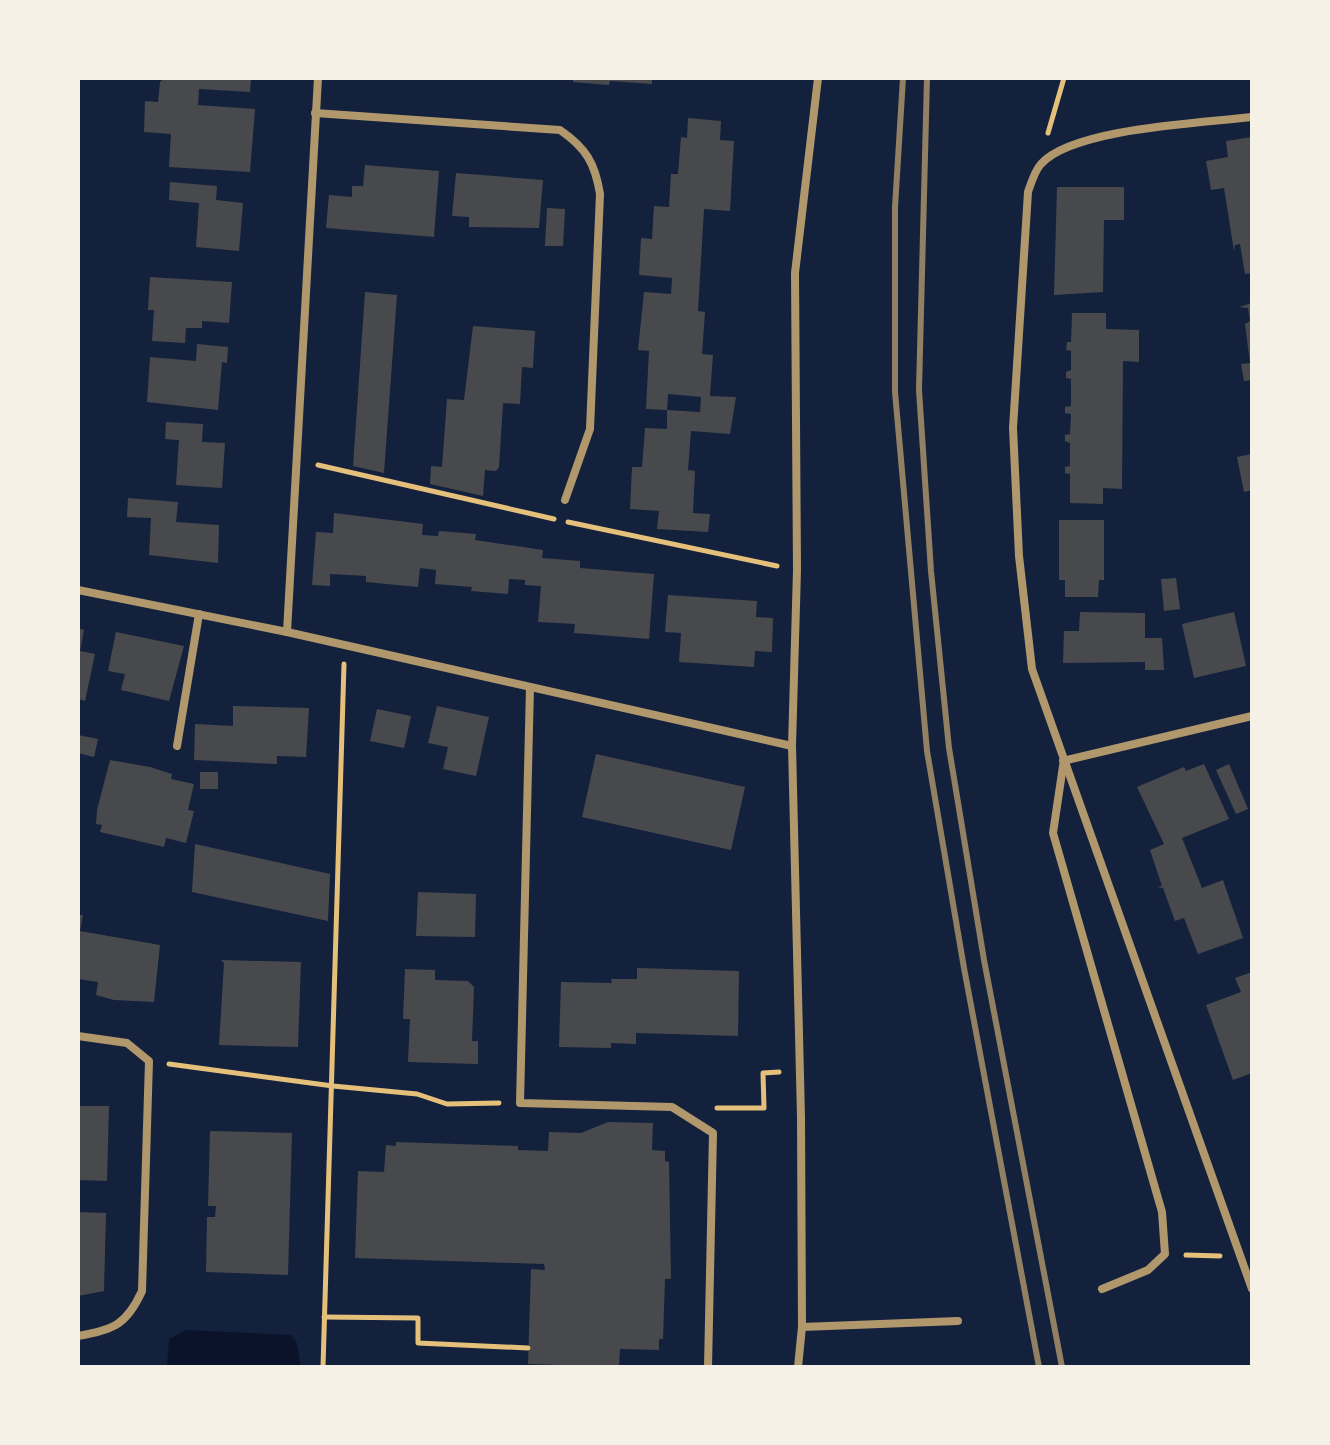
<svg xmlns="http://www.w3.org/2000/svg" width="1330" height="1445" font-family="'Work Sans',sans-serif">
<style>
.water{fill:#0b132b}
.building{fill:#48494c}
.lines{fill:none;stroke-linecap:round;stroke-linejoin:round}
.path{stroke:#e5c07b;stroke-width:5}
.minor{stroke:#b1986c;stroke-width:8}
.rail{stroke:#918062;stroke-width:6}
</style>
<rect width="100%" height="100%" fill="#14213d"/>
<path class="water" d="M186,1330L291,1335L297,1343L301,1367H167L169,1339Z"/>
<g class="building">
<path d="M164,78H251L250,92L199,89L198,105L255,109L250,172L169,167L171,134L144,132L145,101L158,102L160,82Z"/>
<path d="M573,78H652V84L610,81L609,85L573,82Z"/>
<path d="M688,118L721,121L720,140L734,141L730,211L704,209L698,311L705,312L702,354L713,355L710,396L736,397L730,434L691,431L688,470L695,471L693,513L710,514L708,532L657,529L659,511L630,509L632,467H642L645,428L667,429V410L700,412L701,397L668,394L667,410L646,409L649,351L638,350L644,292L671,294L672,278L639,275L641,238L652,239L654,206L669,207L671,174H678L681,137L687,138Z"/>
<path d="M1252,137V273L1245,274L1240,244L1235,245L1234,251L1224,188L1211,190L1206,161L1228,157L1226,141Z"/>
<path d="M365,165L439,171L434,237L326,228L329,195L352,197V186H363Z"/>
<path d="M456,173L543,180L539,228L469,227V217L452,216Z"/>
<path d="M170,182L217,186L216,200L243,203L239,251L196,247L199,203L169,200Z"/>
<path d="M1057,187H1124V220H1104L1103,292L1054,295Z"/>
<path d="M547,208L565,209L563,246H545Z"/>
<path d="M150,277L232,282L229,323L202,321V328H186L185,343L152,341L154,310H148Z"/>
<path d="M365,292L397,295L384,473L353,466Z"/>
<path d="M1252,303V362L1250,363L1245,324L1250,321L1248,308L1239,307Z"/>
<path d="M1072,313H1106V329L1139,330V362L1123,361L1122,489L1103,488V504L1070,503V474L1065,473V467L1070,466V443L1065,441V435L1070,434L1071,414L1065,413V407L1071,406V379L1066,378V372L1071,370V351L1066,350L1067,342H1071Z"/>
<path d="M473,326L535,331L533,368L522,367L520,404L503,403L499,467L496,471L485,470L483,496L430,484L431,466L442,467L447,399L464,400Z"/>
<path d="M197,344L228,347L227,363L222,362L218,410L147,402L150,357L196,361Z"/>
<path d="M1252,363V380L1244,381L1241,364Z"/>
<path d="M166,422L203,424L202,442L225,443L222,488L176,485L179,440L165,439Z"/>
<path d="M1252,454V490L1244,492L1237,457Z"/>
<path d="M128,498L178,502L176,522L219,525L218,563L149,555L151,518L127,517Z"/>
<path d="M334,513L423,524L422,535L438,536L439,531L476,534L475,540L543,550L542,558L580,561V568L654,574L649,639L574,633L575,624L538,622L541,586L525,585V580L509,579L508,594L471,591L472,587L435,584L436,570L420,568L418,587L366,582V576L330,574V586L312,585L316,532L333,533Z"/>
<path d="M1059,520H1104V580H1099L1098,597H1065V580H1059Z"/>
<path d="M1176,578L1180,609L1164,611L1161,579Z"/>
<path d="M668,595L757,601L756,617L773,618L772,652L755,651L754,667L679,662L681,633L665,632Z"/>
<path d="M1080,612L1145,613V638H1162L1164,670H1145V662L1063,663L1064,631H1079Z"/>
<path d="M1234,612L1246,666L1194,678L1182,624Z"/>
<path d="M78,628L84,630L80,651L95,654L85,701L78,699Z"/>
<path d="M116,632L184,646L169,701L121,690L125,674L108,671Z"/>
<path d="M233,706L309,708L306,757L277,756V764L194,760L195,724L233,726Z"/>
<path d="M437,706L489,717L476,776L443,769L448,747L428,743Z"/>
<path d="M377,709L411,716L404,748L370,741Z"/>
<path d="M78,735L98,739L94,757L78,753Z"/>
<path d="M596,754L745,787L731,850L582,817Z"/>
<path d="M110,760L150,767L172,774L171,779L194,784L188,810L194,811L186,843L166,838L164,847L100,832L102,825L96,824L97,810Z"/>
<path d="M1204,764L1229,819L1182,838L1202,888L1223,880L1243,938L1198,954L1184,918L1175,921L1163,888L1157,887L1162,886L1150,850L1164,844L1137,787L1184,767L1186,771Z"/>
<path d="M1229,764L1248,809L1236,814L1216,770Z"/>
<rect x="200" y="772" width="18" height="17"/>
<path d="M195,844L330,874L328,921L192,892Z"/>
<path d="M418,892L476,894L475,937L416,936Z"/>
<path d="M78,915H83L80,931L160,945L154,1002L114,1000L96,995L98,982L78,979Z"/>
<path d="M221,960L301,962L298,1047L219,1045L224,963Z"/>
<path d="M637,968L739,971L738,1036L636,1033V1044L611,1043V1048L559,1047L561,982L612,983L611,979H637Z"/>
<path d="M405,969L435,970V980L468,981L474,987L472,1041H478V1064L408,1062L410,1019H403Z"/>
<path d="M1252,972V1073L1233,1080L1206,1005L1241,992L1235,978Z"/>
<path d="M78,1106H109L107,1181L78,1180Z"/>
<path d="M608,1122L653,1123L652,1150L665,1151V1161L669,1162L671,1279H665L663,1339H659V1350L620,1349L619,1367L528,1364L531,1269L545,1270L544,1264L355,1258L358,1171L384,1172L386,1145L396,1146V1142L518,1146V1150L548,1151L549,1132L581,1133Z"/>
<path d="M210,1131L292,1133L288,1275L206,1272L207,1217H215L216,1206H208Z"/>
<path d="M78,1212L106,1213L104,1291L78,1296Z"/>
</g>
<g class="lines">
<g class="path">
<path d="M1048,133L1064,78"/>
<path d="M318,465L554,519"/>
<path d="M568,522L777,566"/>
<path d="M169,1064L333,1086L417,1094L447,1104L499,1103"/>
<path d="M717,1108H764L763,1073L779,1072"/>
<path d="M1186,1255L1220,1256"/>
<path d="M324,1317L418,1318V1343L528,1348"/>
<path d="M323,1367L344,664"/>
</g>
<g class="minor">
<path d="M315,113L560,130C586,148 595,163 600,194L590,429L565,500"/>
<path d="M1252,117C1203,123 1073,128 1041,164C1035,170 1031,183 1028,192L1013,428L1019,556L1032,669L1252,1289"/>
<path d="M78,590L287,632L792,746"/>
<path d="M287,632L318,78"/>
<path d="M530,687L520,1103L672,1107L713,1133L708,1367"/>
<path d="M177,746L199,614"/>
<path d="M1063,761L1252,716"/>
<path d="M1063,766L1053,833L1162,1212L1165,1254L1148,1270L1102,1289"/>
<path d="M78,1036L127,1043L149,1061L142,1291C127,1324 114,1330 78,1336"/>
<path d="M802,1327L958,1321"/>
<path d="M798,1367L802,1327L801,1117L792,746L797,570L795,273L818,78"/>
</g>
<g class="rail">
<path d="M903,78L895,207V392L927,751L964,968L1039,1367"/>
<path d="M927,78L919,390L931,571L949,748L984,960L1062,1367"/>
</g>
</g>
<rect width="1330" height="1445" fill="none" stroke="#f6f1e7" stroke-width="160"/>
</svg>
